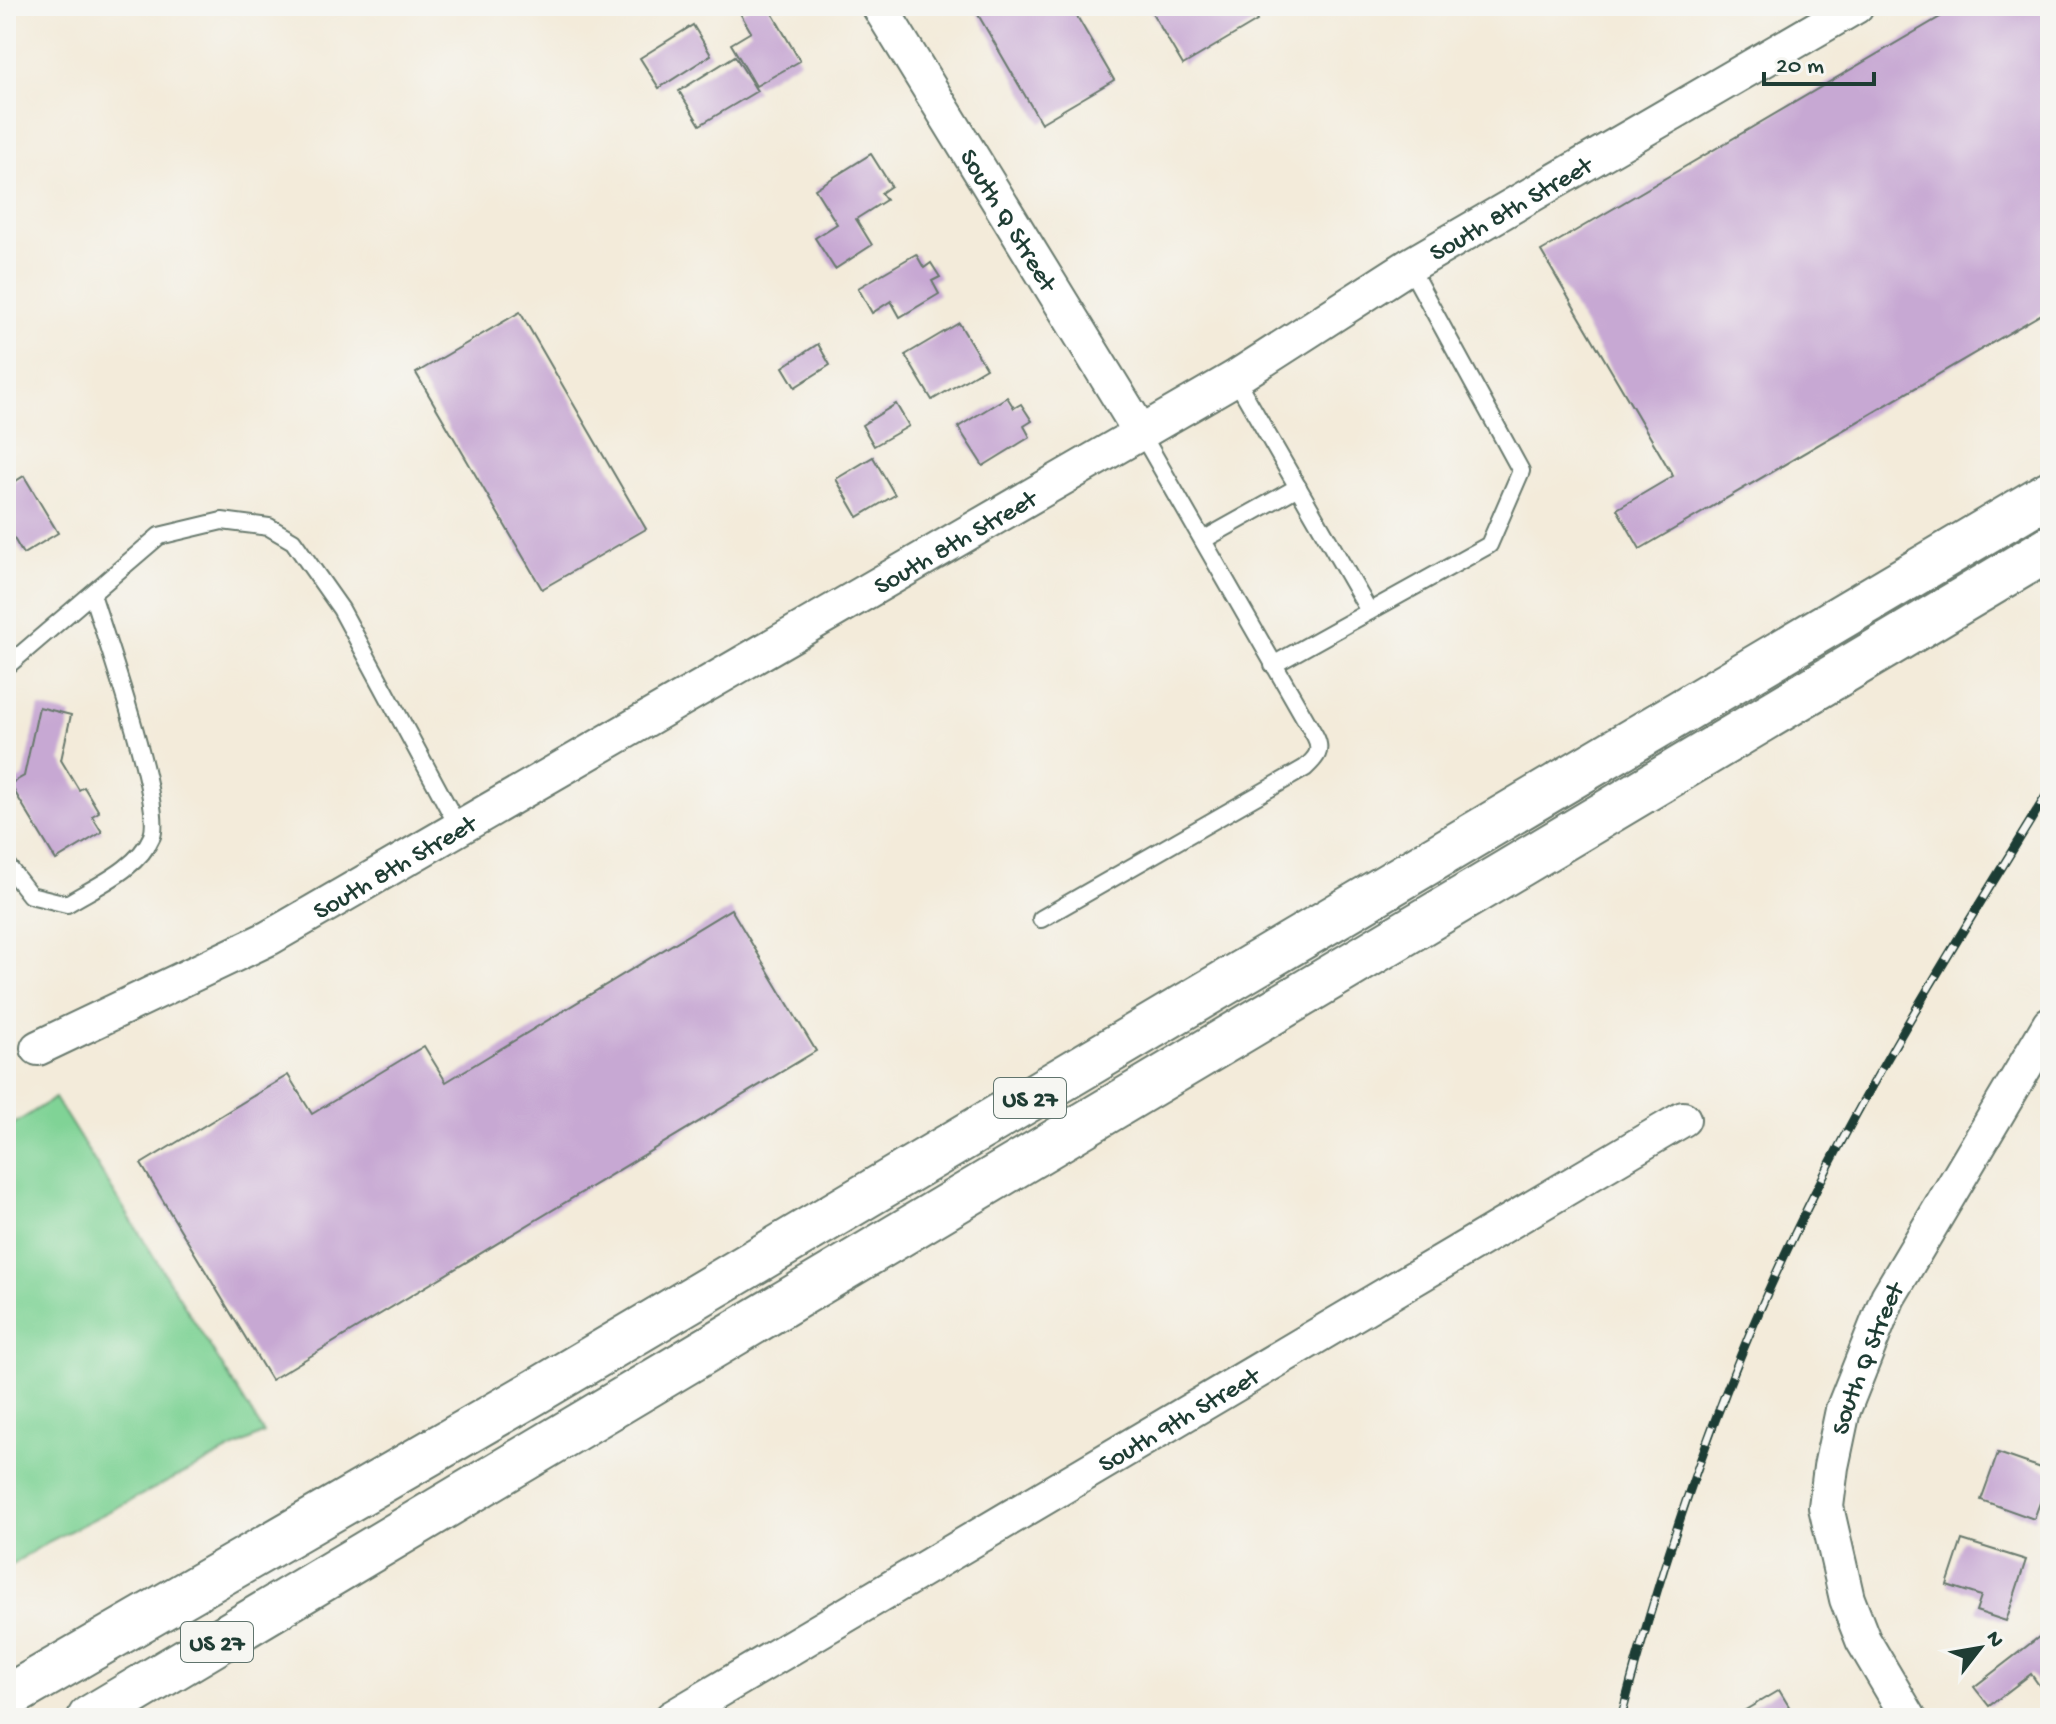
<svg xmlns="http://www.w3.org/2000/svg" width="2056" height="1724" font-family="'Gochi Hand',sans-serif">
<style>
.green{fill:#80d396;stroke:#508865;stroke-width:2}
.building{fill:#c7a8d3}
.lines{fill:none;stroke-linecap:round;stroke-linejoin:round}
.lane-casing{stroke:#697a6e;stroke-width:20}
.street-casing{stroke:#697a6e;stroke-width:38}
.highway-casing{stroke:#697a6e;stroke-width:48}
.lane{stroke:#fff;stroke-width:16}
.street{stroke:#fff;stroke-width:34}
.highway{stroke:#fff;stroke-width:44}
.rail-casing{stroke:#1f3d34;stroke-width:9}
.rail{stroke:#f6f6f2;stroke-width:6;stroke-dasharray:18;stroke-linecap:butt}
.labels{text-anchor:middle;stroke-width:6;stroke-linejoin:round;paint-order:stroke}
.shield{fill:#f6f6f2;stroke:#60746d;stroke-width:2}
.shield-label{font-size:24px;font-weight:bold;fill:#1f3d34}
.street-label{font-size:26px;fill:#1f3d34;stroke:#f6f6f2}
</style>
<rect width="100%" height="100%" fill="#f6f6f2"/>
<filter id="ink" filterUnits="userSpaceOnUse"><feTurbulence type="fractalNoise" baseFrequency=".0125" numOctaves="2"/><feDisplacementMap in="SourceGraphic" scale="16" xChannelSelector="R" yChannelSelector="G"/><feConvolveMatrix kernelMatrix="1 2 1 2 8 2 1 2 1" color-interpolation-filters="sRGB"/></filter>
<filter id="wash" filterUnits="userSpaceOnUse"><feTurbulence type="fractalNoise" baseFrequency=".006" numOctaves="4" result="noise"/><feDisplacementMap in="SourceGraphic" scale="32" xChannelSelector="R" yChannelSelector="G"/><feGaussianBlur stdDeviation="1.8" result="paint"/><feColorMatrix in="noise" values="0 0 0 0 0 0 0 0 0 0 0 0 0 0 0 0 0 1.4 0 .05"/><feComposite in="paint" operator="in"/></filter>
<g filter="url(#wash)">
<rect width="100%" height="100%" fill="#f3ebda"/>
<path class="green" d="M55,1098L264,1433L48,1542L6,1568V1129Z"/>
<g id="blocks">
<g class="building">
<path d="M752,6H768L800,61L756,86L731,44L751,32L740,13Z"/>
<path d="M973,6H1071L1114,80L1041,123Z"/>
<path d="M1148,6H1249L1257,21L1183,65Z"/>
<path d="M1959,6H2050V309L1640,549L1617,509L1673,476L1541,251Z"/>
<path d="M693,25L711,55L659,88L640,58Z"/>
<path d="M735,56L757,91L700,125L679,91Z"/>
<path d="M871,154L891,186L881,193L886,200L856,219L872,245L835,269L815,238L837,224L815,189Z"/>
<path d="M916,254L924,268L931,263L940,277L932,281L939,294L900,317L891,301L872,313L858,288Z"/>
<path d="M520,312L646,529L542,589L416,373Z"/>
<path d="M959,323L986,368L932,400L905,355Z"/>
<path d="M818,344L830,365L795,387L783,367Z"/>
<path d="M1007,397L1014,408L1021,404L1032,421L1024,426L1030,437L983,466L958,427Z"/>
<path d="M896,404L909,426L874,446L862,425Z"/>
<path d="M873,457L895,495L858,517L836,479Z"/>
<path d="M24,476L58,533L23,554L6,525V487Z"/>
<path d="M39,707L71,715L61,760L79,790L84,787L99,812L92,816L102,832L56,860L10,784L24,776Z"/>
<path d="M731,909L816,1051L271,1380L141,1164L288,1075L312,1114L424,1046L446,1082Z"/>
<path d="M1998,1453L2050,1471V1500L2042,1497L2034,1519L1981,1500Z"/>
<path d="M1962,1540L2026,1560L2006,1621L1976,1611L1981,1596L1947,1585Z"/>
<path d="M2048,1630L2050,1681L2041,1688L2031,1674L1989,1706L1974,1687Z"/>
<path d="M1779,1690L1796,1718H1732Z"/>
</g>
</g>
</g>
<g filter="url(#ink)">
<use href="#blocks" fill-opacity="0" stroke="#697a6e" stroke-width="2"/>
<g class="lines">
<defs>
<g id="lane">
<path d="M1235,378L1369,611"/>
<path d="M1203,540L1298,487"/>
<path d="M1273,665L1489,545L1521,471L1409,266"/>
<path d="M6,667L159,536L222,521L269,527L293,541L341,609L459,828"/>
<path d="M6,864L30,895L67,904C96,886 138,869 152,836C164,804 105,636 92,594"/>
<path d="M1041,919L1305,768C1316,758 1323,751 1315,736L1140,431"/>
</g>
<g id="street">
<path id="s1" d="M879,6L1140,431"/>
<path id="s2" d="M38,1048L269,938L1235,378L1409,266L1856,6"/>
<path id="s3" d="M672,1718L1683,1119"/>
<path id="s4" d="M1909,1718L1863,1640L1847,1599L1826,1507L1831,1467L1843,1410L1888,1297L2050,1024"/>
</g>
<g id="highway">
<path d="M6,1698L537,1391L2050,493"/>
<path d="M90,1718L2050,548"/>
</g>
</defs>
<use href="#lane" class="lane-casing"/>
<use href="#street" class="street-casing"/>
<use href="#highway" class="highway-casing"/>
<use href="#lane" class="lane"/>
<use href="#street" class="street"/>
<use href="#highway" class="highway"/>
<defs>
<path id="rail" d="M1621,1718C1665,1550 1721,1386 1797,1229C1870,1077 1962,933 2050,789"/>
</defs>
<use href="#rail" class="rail-casing"/>
<use href="#rail" class="rail"/>
</g>
</g>
<g class="labels">
<g class="shield">
<rect x="994" y="1078" width="72" height="40" rx="6"/>
<rect x="181" y="1622" width="72" height="40" rx="6"/>
</g>
<g class="shield-label">
<text x="1030" y="1106">US 27</text>
<text x="217" y="1650">US 27</text>
</g>
<g class="street-label">
<text dy="9" stroke="none"><textPath href="#s2" startOffset="1696">South 8th Street</textPath></text>
<text dy="9" stroke="none"><textPath href="#s1" startOffset="250">South Q Street</textPath></text>
<text dy="9" stroke="none"><textPath href="#s2" startOffset="1048">South 8th Street</textPath></text>
<text dy="9" stroke="none"><textPath href="#s2" startOffset="400">South 8th Street</textPath></text>
<text dy="9" stroke="none"><textPath href="#s4" startOffset="384">South Q Street</textPath></text>
<text dy="9" stroke="none"><textPath href="#s3" startOffset="588">South 9th Street</textPath></text>
</g>
</g>
<rect width="2056" height="1724" fill="none" stroke="#f6f6f2" stroke-width="32"/>
<g transform="translate(1980 1648) rotate(59)" stroke="#f6f6f2" stroke-width="6" paint-order="stroke">
<path d="M0-6L14 30L0 20L-14 30Z" fill="#1f3d34"/>
<text y="-12" font-size="22" font-weight="bold" text-anchor="middle" fill="#1f3d34">N</text>
</g>
<path d="M1764 72v12h110v-12" fill="none" stroke="#1f3d34" stroke-width="4"/>
<text x="1776" y="72" font-size="24" fill="#1f3d34" stroke="#f6f6f2" stroke-width="6" paint-order="stroke">20 m</text>
</svg>
